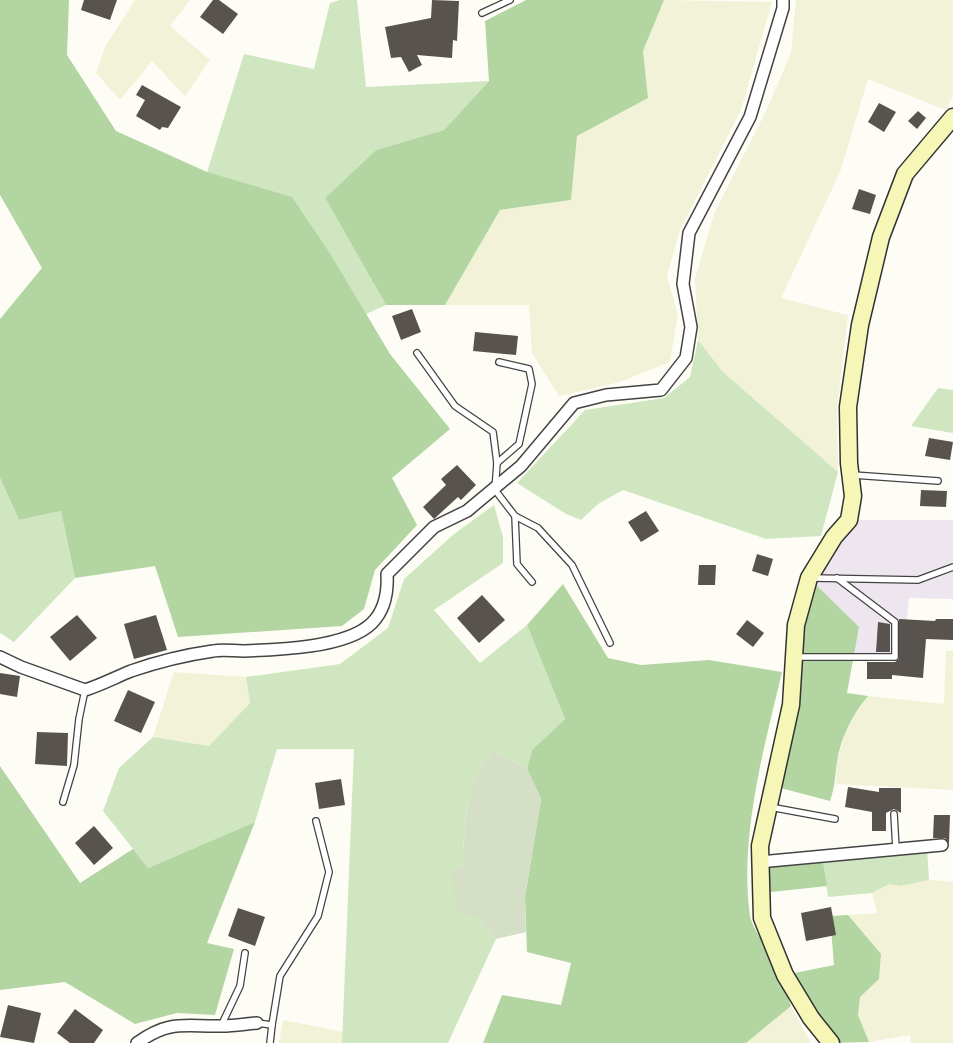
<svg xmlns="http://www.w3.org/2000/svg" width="953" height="1043" font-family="Spectral,serif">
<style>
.industrial{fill:#eee6ee}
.farmland{fill:#f1f2d7}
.green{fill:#d0e6c1}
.forest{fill:#b3d5a2}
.cemetery{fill:#d4dfc6}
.building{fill:#58534e}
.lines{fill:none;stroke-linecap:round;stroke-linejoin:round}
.lane-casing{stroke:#434343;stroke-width:8}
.street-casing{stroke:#434343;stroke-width:14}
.secondary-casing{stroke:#323232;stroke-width:19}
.lane{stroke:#fff;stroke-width:5.5}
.street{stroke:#fff;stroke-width:11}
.secondary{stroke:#f6f7b7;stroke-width:16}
</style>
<rect width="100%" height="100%" fill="#fefdf5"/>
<path class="industrial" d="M849,520H953V599L909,598L903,658L852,657L809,578Z"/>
<g class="farmland">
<path d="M135,0H190L170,26L210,60L185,96L152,61L120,100L96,73L105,47Z"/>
<path d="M664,0L772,2L741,110L680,230L667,276L678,315L670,362L620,382L559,396L532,353L529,305H445L500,210L571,200L577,136L648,98L643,51Z"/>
<path d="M796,0H953V96L946,110L868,79L840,172L781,298L848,315L837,410L838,472L723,372L698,340L695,279L714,214L768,107L791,53Z"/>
<path d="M946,651H953V790L836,784L837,762L848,724L868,696L944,704Z"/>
<path d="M174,672L246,677L250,703L209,746L153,737Z"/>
<path d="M929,880L953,882V1043H911L910,1035L869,1042L858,1015L860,997L879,979L881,954L848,915L877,913L872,893L889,884L900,886Z"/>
<path d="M791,1006L811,1043H746Z"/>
<path d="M283,1020L344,1032L342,1043H279Z"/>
</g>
<g class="green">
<path d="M340,0H357L366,87L489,81L444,130L376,150L325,198L386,305L366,314L333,258L207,172L244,54L314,69L330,3Z"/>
<path d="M698,340L723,372L838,472L821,536L766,539L623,490L598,504L581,520L566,514L517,483L585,410L664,398L690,377Z"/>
<path d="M938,388L953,390V433L911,426Z"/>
<path d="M0,478L19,520L61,511L75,578L14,642L0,633Z"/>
<path d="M494,505L503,537V563L434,610L480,663L527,625L565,719L532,750L527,769L494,750C464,775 465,832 462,868L451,870L479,919L496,939L448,1043H342L354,749H277L255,822L148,868L103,811L119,768L153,737L209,746L250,703L246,677L340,664L388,628L404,579L454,534Z"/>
<path d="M927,847L929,880L900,886L889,884L872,893L828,897L822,856Z"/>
</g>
<g class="forest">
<path d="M0,0H69L67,55L116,131L207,172L292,197L333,258L390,354L450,429L392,478L417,525L375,570L364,609L342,626L178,637L155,566L75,578L61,511L19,520L0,478V319L42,268L0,195Z"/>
<path d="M526,0H664L643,51L648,98L577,136L571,200L500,210L445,305H386L325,198L376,150L444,130L489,81L485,21Z"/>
<path d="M809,578L859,627L847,693L868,696C852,715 841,737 837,762C835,776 835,787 830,801L773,786Z"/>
<path d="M563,584L608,658L641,665L709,660L782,672C764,748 739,837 750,916C752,926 760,937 765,947C775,966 783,985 791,1006L746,1043H483L502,995L561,1005L571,963L527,952L525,897L541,799L527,769L532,750L565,719L527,625Z"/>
<path d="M0,766L80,883L133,849L148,868L255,822L207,943L234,949L215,1015L177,1013L135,1024L65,982L0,990Z"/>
<path d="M822,856L827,886L761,893L760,862Z"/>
<path d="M848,915L881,954L879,979L860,997L858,1015L869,1042L831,1043L785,975L834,965L830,916Z"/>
</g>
<path class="cemetery" d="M494,750L527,769L541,799L525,897L526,932L496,939L479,919L456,912L451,870L462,868C465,832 464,775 494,750Z"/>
<g class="building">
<path d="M84,0H117L110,20L81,10Z"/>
<path d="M213,0H219L238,14L223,34L200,17Z"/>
<path d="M432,0L459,1L457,41L453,40L452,58L417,55L422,65L409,72L401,57L391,58L385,27L431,18Z"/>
<path d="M142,85L181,107L168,128L162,127L160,130L136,116L145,100L136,95Z"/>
<path d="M879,103L896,112L884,132L868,122Z"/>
<path d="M918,111L926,118L917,129L908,121Z"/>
<path d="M859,189L876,195L870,214L852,209Z"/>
<path d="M412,309L421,332L401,340L392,316Z"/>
<path d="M475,332L518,336L516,355L473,351Z"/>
<path d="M929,438L953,442L950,460L925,456Z"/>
<path d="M457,465L476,485L461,500L458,497L434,519L423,507L446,485L441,479Z"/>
<path d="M921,490L947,491L946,507L920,506Z"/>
<path d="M646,511L659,531L641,542L628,522Z"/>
<path d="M757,554L773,559L768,576L752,571Z"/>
<path d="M699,565H716L715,585H698Z"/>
<path d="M482,595L505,620L479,643L457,618Z"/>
<path d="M77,615L97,638L70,661L50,637Z"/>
<path d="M156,615L167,650L134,659L124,624Z"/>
<path d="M899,619L935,621L936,619H953V640L926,639L923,678L892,675V679H867V662H895L899,659Z"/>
<path d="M747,620L764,633L753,647L736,634Z"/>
<path d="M878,622L890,624V652H876Z"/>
<path d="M0,673L20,676L17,697L0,694Z"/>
<path d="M128,690L155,702L141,733L114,721Z"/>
<path d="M37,732L68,733L67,766L35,764Z"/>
<path d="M341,779L345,805L319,809L315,783Z"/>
<path d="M848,787L879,792V788H901V813L894,809L886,813V831H872V812L845,807Z"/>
<path d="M934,815H950L949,843L945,838H933Z"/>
<path d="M94,826L113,848L94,865L75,843Z"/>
<path d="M831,907L836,935L806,941L801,913Z"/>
<path d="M238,908L265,917L255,946L228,936Z"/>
<path d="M8,1005L41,1013L34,1043L0,1037Z"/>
<path d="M75,1009L103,1030L94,1043H70L57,1033Z"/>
</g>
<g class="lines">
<defs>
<g id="lane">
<path d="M482,13L510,0"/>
<path d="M417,353L455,406L493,432L497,463L495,490L515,516L517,564L532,582"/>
<path d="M497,463L519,444L532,384L529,369L499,362"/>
<path d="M853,475L938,481"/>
<path d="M515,516L538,528L572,565L610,643"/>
<path d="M813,578L918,580L953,567"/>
<path d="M796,657H895V622L837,578"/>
<path d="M63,802L74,765L79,719L85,690"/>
<path d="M770,807L835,819"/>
<path d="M894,814L896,849"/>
<path d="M257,1023L272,1025L280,976L318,916L329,872L316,821"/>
<path d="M221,1026L240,986L245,953"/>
<path d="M270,1043L272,1025"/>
</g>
<g id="street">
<path d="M0,657L21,667L85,690C101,685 116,677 131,671C157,662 185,655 213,651C223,649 233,651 243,651C276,650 347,648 372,623C385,610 388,592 387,574L434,527L467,511L521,466L574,403L606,395L661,390L686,358L691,327L683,284L689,233L750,117L783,8V0"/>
<path d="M760,862L942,845"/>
<path d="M137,1043C171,1019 185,1027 222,1026C234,1026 245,1024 257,1023"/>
</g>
<path id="secondary" d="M831,1043L811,1018L785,975L762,918L760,846L791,705L796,625L809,578L834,537L849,520L853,496L849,463L848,407L860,325L881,237L905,174L953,117"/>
</defs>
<use href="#lane" class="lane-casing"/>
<use href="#street" class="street-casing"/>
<use href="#secondary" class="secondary-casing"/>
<use href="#lane" class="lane"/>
<use href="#street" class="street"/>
<use href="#secondary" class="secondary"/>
</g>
</svg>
